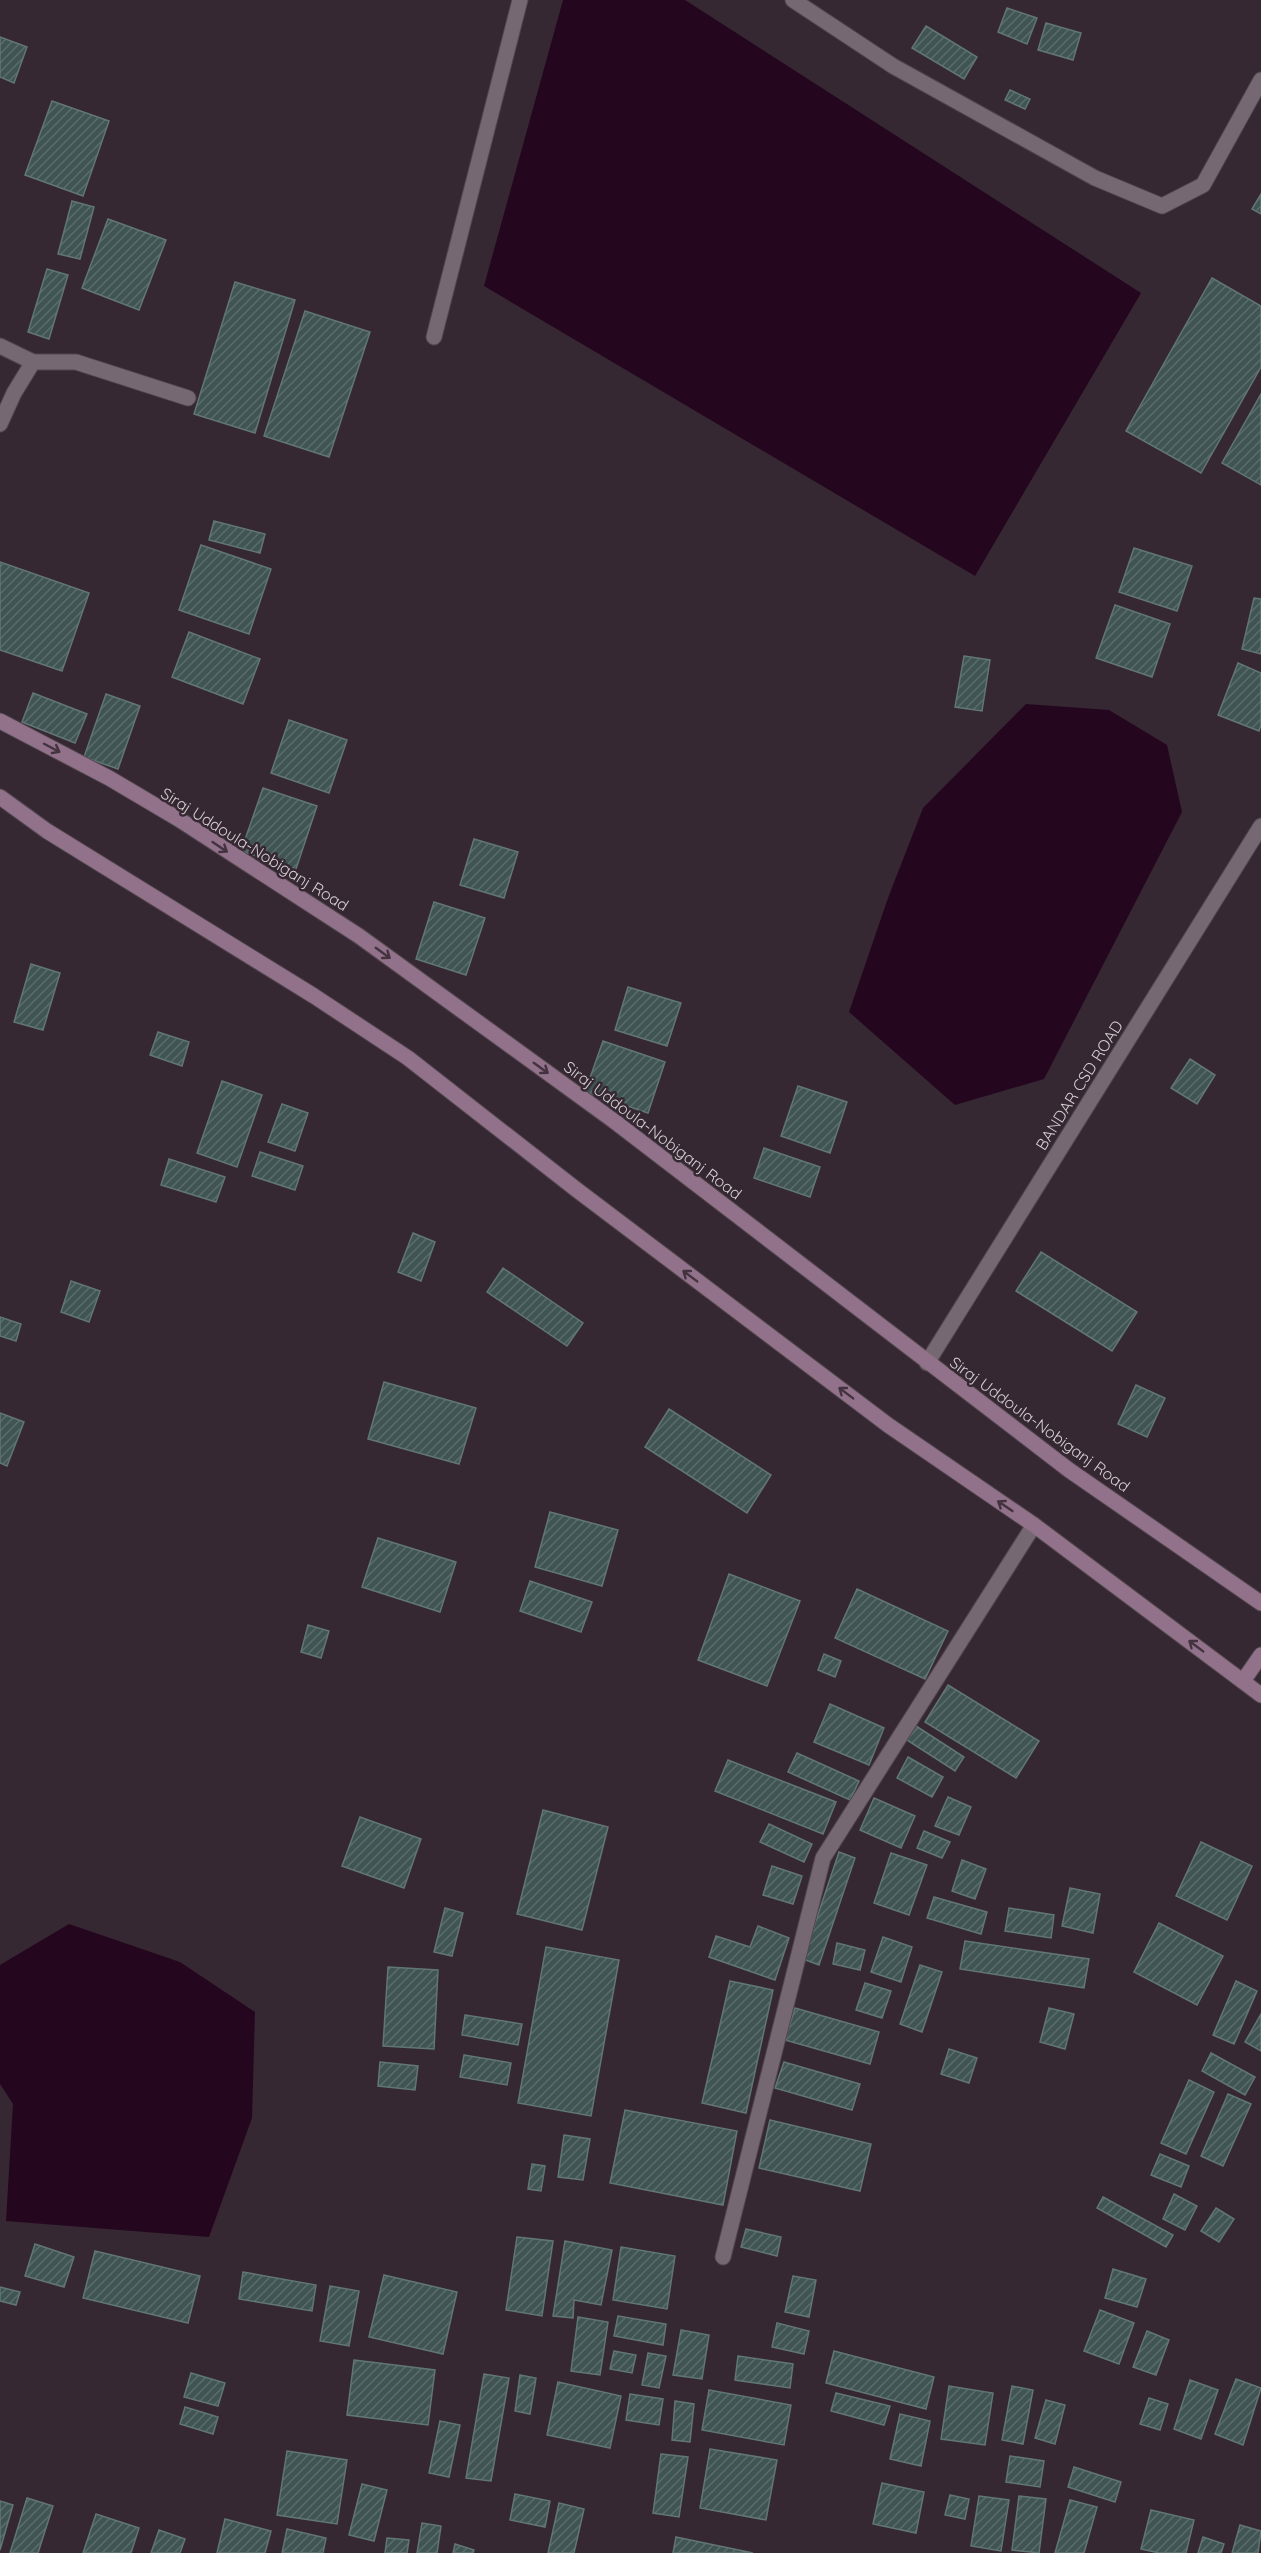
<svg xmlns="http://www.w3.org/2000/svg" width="1261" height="2553" font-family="Quicksand,sans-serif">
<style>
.water{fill:#25061f}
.building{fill:url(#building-hatch);stroke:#617675;stroke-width:1.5}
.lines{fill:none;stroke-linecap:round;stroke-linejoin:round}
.street-casing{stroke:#50464e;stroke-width:17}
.secondary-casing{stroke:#50464e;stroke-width:17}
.street{stroke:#766872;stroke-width:15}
.secondary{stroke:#92718a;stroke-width:15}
.oneway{stroke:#43333f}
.labels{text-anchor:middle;stroke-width:5;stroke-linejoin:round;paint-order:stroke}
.street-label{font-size:16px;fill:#d7cfd5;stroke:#352832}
</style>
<defs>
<pattern id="building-hatch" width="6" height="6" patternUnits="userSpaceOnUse" patternTransform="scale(1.5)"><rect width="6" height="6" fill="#405454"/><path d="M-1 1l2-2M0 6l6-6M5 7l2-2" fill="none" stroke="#5b6c6c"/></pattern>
</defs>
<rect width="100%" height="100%" fill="#352832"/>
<g class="water">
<path d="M563,0H685L1141,293L975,576L484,286Z"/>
<path d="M1026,704L1109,710L1167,745L1182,812L1044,1079L955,1105L849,1012L888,898L923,808Z"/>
<path d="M69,1924L180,1962L255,2012L252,2118L209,2237L6,2221L13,2104L0,2084V1965Z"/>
</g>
<g class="building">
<path d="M1007,8L1037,18L1027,44L998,32Z"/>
<path d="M1046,23L1081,33L1073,60L1038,50Z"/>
<path d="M926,26L977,57L964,79L912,48Z"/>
<path d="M0,37L27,47L14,83L0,77Z"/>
<path d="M1010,90L1030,99L1025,109L1005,100Z"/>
<path d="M52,101L109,121L83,196L25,175Z"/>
<path d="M1261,194V214L1252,209Z"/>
<path d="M72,201L94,207L80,259L58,254Z"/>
<path d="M108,219L166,240L139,310L82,288Z"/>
<path d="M47,269L68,275L49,339L28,332Z"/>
<path d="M1212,278L1261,306V367L1201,473L1126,431Z"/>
<path d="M235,282L295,300L255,433L194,414Z"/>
<path d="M305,311L370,332L329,457L264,436Z"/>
<path d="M1261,394V485L1222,463Z"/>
<path d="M214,521L265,534L260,553L209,540Z"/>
<path d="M201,545L271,569L249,634L179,610Z"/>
<path d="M1134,548L1192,566L1177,611L1119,592Z"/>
<path d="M0,562L89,593L62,671L0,650Z"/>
<path d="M1254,598L1261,599V654L1242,649Z"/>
<path d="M1115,605L1170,624L1152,677L1096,658Z"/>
<path d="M189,632L260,659L243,704L172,677Z"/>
<path d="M964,656L990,660L982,711L955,707Z"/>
<path d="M1238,663L1261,673V725L1259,731L1218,715Z"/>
<path d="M33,693L87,714L75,743L22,722Z"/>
<path d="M106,694L140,706L118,769L84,757Z"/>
<path d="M289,720L347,740L329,793L271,773Z"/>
<path d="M263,788L317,806L296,869L241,851Z"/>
<path d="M474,839L518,852L504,898L460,885Z"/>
<path d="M434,902L485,918L466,975L416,959Z"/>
<path d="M31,964L60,973L43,1030L14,1022Z"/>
<path d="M628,987L681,1003L667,1046L615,1030Z"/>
<path d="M158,1032L189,1042L182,1066L150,1055Z"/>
<path d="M603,1041L665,1062L648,1113L585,1092Z"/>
<path d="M1190,1059L1215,1075L1197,1104L1171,1088Z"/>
<path d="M222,1081L262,1095L237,1167L197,1153Z"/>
<path d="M798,1086L847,1102L830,1153L781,1136Z"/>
<path d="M282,1104L308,1113L295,1151L268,1142Z"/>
<path d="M764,1148L820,1167L810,1197L754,1178Z"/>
<path d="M260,1152L303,1166L295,1190L252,1176Z"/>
<path d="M169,1159L225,1177L216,1202L161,1185Z"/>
<path d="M413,1233L435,1242L421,1281L398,1272Z"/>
<path d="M1041,1252L1137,1312L1112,1351L1016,1291Z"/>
<path d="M503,1268L583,1323L567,1346L487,1292Z"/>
<path d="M71,1281L100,1291L89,1322L61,1312Z"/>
<path d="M0,1317L21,1324L16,1341L0,1336Z"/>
<path d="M384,1382L476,1408L459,1464L368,1439Z"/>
<path d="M1136,1385L1165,1398L1147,1437L1118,1424Z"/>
<path d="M669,1409L771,1475L747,1513L645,1447Z"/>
<path d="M0,1413L24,1422L7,1466L0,1463Z"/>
<path d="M550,1512L618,1530L602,1586L535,1567Z"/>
<path d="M378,1538L456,1562L440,1612L362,1587Z"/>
<path d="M729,1574L800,1601L767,1686L698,1660Z"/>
<path d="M530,1581L592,1602L581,1632L520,1611Z"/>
<path d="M857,1589L948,1631L925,1679L835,1638Z"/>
<path d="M308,1625L329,1631L321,1658L301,1652Z"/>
<path d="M824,1654L841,1661L835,1677L818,1670Z"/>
<path d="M948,1685L1039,1741L1016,1778L925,1722Z"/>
<path d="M830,1704L884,1728L869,1765L814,1742Z"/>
<path d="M916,1726L964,1757L955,1771L907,1740Z"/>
<path d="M797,1753L859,1781L850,1800L788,1772Z"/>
<path d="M908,1757L943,1777L932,1797L897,1778Z"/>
<path d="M728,1760L836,1802L823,1834L715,1791Z"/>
<path d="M948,1797L971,1807L959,1835L935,1826Z"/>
<path d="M874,1798L915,1816L901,1848L860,1830Z"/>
<path d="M543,1810L608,1827L582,1930L517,1914Z"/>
<path d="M360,1817L421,1839L404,1888L342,1866Z"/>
<path d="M769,1824L812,1844L804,1862L760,1842Z"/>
<path d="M924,1831L950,1842L942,1858L917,1848Z"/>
<path d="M1201,1842L1252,1866L1227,1920L1176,1896Z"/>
<path d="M839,1852L855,1858L819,1965L803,1959Z"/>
<path d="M891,1853L927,1865L909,1915L874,1903Z"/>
<path d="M962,1860L986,1869L975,1899L952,1891Z"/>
<path d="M772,1866L802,1876L793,1904L763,1895Z"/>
<path d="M1070,1888L1100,1894L1093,1933L1062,1926Z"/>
<path d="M934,1897L987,1912L981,1934L927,1918Z"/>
<path d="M445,1908L463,1913L452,1956L434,1952Z"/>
<path d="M1009,1908L1054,1915L1051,1938L1005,1931Z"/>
<path d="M1159,1923L1223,1956L1197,2005L1134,1972Z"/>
<path d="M758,1926L789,1938L775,1980L709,1957L716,1936L750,1947Z"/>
<path d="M883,1937L912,1947L901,1982L871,1972Z"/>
<path d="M965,1941L1089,1959L1084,1988L960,1969Z"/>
<path d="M837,1943L865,1950L860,1970L833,1964Z"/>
<path d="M546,1947L619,1960L591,2116L518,2103Z"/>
<path d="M920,1965L942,1972L922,2032L900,2024Z"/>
<path d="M388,1967L438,1970L434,2049L383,2046Z"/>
<path d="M730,1981L773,1990L746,2113L702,2103Z"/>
<path d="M1236,1981L1257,1991L1234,2044L1213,2035Z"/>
<path d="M865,1983L891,1991L882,2018L856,2010Z"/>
<path d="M795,2008L879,2032L870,2064L785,2040Z"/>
<path d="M1049,2008L1074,2014L1065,2049L1040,2042Z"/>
<path d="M1261,2014V2051L1245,2042Z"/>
<path d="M465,2015L522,2024L518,2045L462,2035Z"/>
<path d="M949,2049L977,2058L969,2083L941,2074Z"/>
<path d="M1211,2053L1255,2077L1245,2095L1202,2071Z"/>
<path d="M464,2055L511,2063L507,2085L460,2077Z"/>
<path d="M380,2062L418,2066L415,2090L378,2086Z"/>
<path d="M784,2062L860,2084L852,2110L775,2088Z"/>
<path d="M1189,2080L1214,2092L1186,2154L1161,2143Z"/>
<path d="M1228,2094L1251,2104L1223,2166L1201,2156Z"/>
<path d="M625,2110L737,2131L723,2205L610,2183Z"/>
<path d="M770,2120L871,2144L860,2191L759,2168Z"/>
<path d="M564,2135L590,2139L583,2180L558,2177Z"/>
<path d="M1160,2154L1189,2166L1181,2187L1151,2175Z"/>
<path d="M532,2164L545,2166L541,2191L528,2189Z"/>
<path d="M1174,2194L1197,2206L1185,2230L1163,2219Z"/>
<path d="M1103,2197L1173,2235L1166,2247L1097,2208Z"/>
<path d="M1216,2208L1234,2219L1219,2242L1201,2231Z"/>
<path d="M746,2229L781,2237L777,2256L741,2247Z"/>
<path d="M517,2237L553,2241L542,2316L506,2310Z"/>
<path d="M565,2241L612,2250L601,2305L574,2300L573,2318L553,2316Z"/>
<path d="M35,2244L74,2257L64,2287L25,2276Z"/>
<path d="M621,2247L675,2256L667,2309L613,2300Z"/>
<path d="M95,2251L200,2276L188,2323L83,2298Z"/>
<path d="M1113,2269L1146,2279L1137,2307L1105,2298Z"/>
<path d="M243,2272L316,2285L312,2311L239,2299Z"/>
<path d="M384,2275L457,2292L443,2354L369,2337Z"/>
<path d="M793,2276L816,2280L809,2317L785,2312Z"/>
<path d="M330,2286L359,2291L349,2346L320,2341Z"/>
<path d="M0,2287L20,2292L16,2305L0,2301Z"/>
<path d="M1100,2310L1134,2323L1119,2364L1084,2351Z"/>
<path d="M618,2316L666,2324L663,2345L614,2336Z"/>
<path d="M578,2317L608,2322L600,2375L571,2371Z"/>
<path d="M777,2323L809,2331L804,2354L772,2347Z"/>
<path d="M681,2330L709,2335L702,2379L673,2375Z"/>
<path d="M1147,2331L1169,2340L1156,2375L1133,2367Z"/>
<path d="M614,2351L636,2355L632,2373L610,2369Z"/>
<path d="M834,2351L934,2377L926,2409L826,2383Z"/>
<path d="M648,2353L666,2356L659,2388L642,2385Z"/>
<path d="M738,2356L793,2364L790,2388L735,2380Z"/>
<path d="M354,2360L435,2370L428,2425L347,2415Z"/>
<path d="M191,2373L225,2383L218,2406L184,2397Z"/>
<path d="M484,2374L509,2378L491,2481L466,2478Z"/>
<path d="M520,2375L536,2378L530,2414L515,2411Z"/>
<path d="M1236,2379L1261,2388L1243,2445L1215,2434Z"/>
<path d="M1190,2380L1218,2390L1201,2439L1174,2429Z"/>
<path d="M558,2382L621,2396L610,2448L547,2435Z"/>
<path d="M949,2386L993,2393L985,2445L941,2439Z"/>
<path d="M1012,2386L1033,2390L1023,2444L1002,2440Z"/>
<path d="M709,2390L791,2405L784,2445L702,2430Z"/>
<path d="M836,2393L890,2406L884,2425L831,2411Z"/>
<path d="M630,2394L663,2399L659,2425L626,2420Z"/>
<path d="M1149,2398L1168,2404L1160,2430L1140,2424Z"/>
<path d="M1046,2400L1065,2405L1055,2444L1035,2438Z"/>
<path d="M675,2401L694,2404L690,2442L672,2440Z"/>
<path d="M185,2407L218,2417L213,2434L180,2424Z"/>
<path d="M900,2414L930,2421L921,2466L890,2459Z"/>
<path d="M440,2421L460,2425L449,2477L429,2473Z"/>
<path d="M710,2449L777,2460L766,2520L700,2508Z"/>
<path d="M287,2451L347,2460L337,2524L277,2515Z"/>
<path d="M661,2454L688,2457L679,2517L653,2513Z"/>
<path d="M1010,2456L1044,2461L1040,2487L1006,2482Z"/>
<path d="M1074,2467L1121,2482L1115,2502L1068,2487Z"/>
<path d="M882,2483L924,2492L916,2533L873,2524Z"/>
<path d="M362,2484L387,2490L374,2541L349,2535Z"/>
<path d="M515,2494L550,2501L545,2527L510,2520Z"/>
<path d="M950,2495L969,2499L965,2519L945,2515Z"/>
<path d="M979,2496L1009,2500L1001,2551L971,2546Z"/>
<path d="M1019,2496L1046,2499L1039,2553L1012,2550Z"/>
<path d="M27,2498L53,2506L38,2553H10Z"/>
<path d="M1070,2500L1097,2507L1084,2553H1055Z"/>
<path d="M0,2501L13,2505L0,2550Z"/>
<path d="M559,2503L584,2509L574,2553H548Z"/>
<path d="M1151,2510L1194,2520L1186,2553H1159L1141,2549Z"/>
<path d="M96,2514L139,2528L131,2553H83Z"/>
<path d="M225,2519L271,2531L265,2553H217Z"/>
<path d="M422,2523L441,2526L437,2553H417Z"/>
<path d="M1240,2525L1261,2531L1258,2553H1232Z"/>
<path d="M287,2529L326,2538L323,2553H282Z"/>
<path d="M159,2530L185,2539L180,2553H151Z"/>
<path d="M676,2537L753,2553H673Z"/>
<path d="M1203,2537L1224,2544L1221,2553H1198Z"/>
<path d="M387,2538L409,2540L407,2553H385Z"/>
<path d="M455,2544L474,2550L473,2553H453Z"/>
</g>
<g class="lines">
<defs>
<g id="street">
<path d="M793,0L893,66L1095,178L1162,206L1203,185L1261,80"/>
<path d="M434,337L520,0"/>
<path d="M0,346L33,362"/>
<path d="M0,424L14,393L33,362H76L188,398"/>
<path d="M927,1363L1261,826"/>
<path d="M723,2257L823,1858L1034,1525"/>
</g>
<g id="secondary">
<path d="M0,721L109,778L180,820L359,936L614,1121L1069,1470L1261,1603"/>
<path d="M0,797L47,831L314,996L408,1058L577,1190L888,1425L1034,1525L1261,1695"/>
<path d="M1243,1681L1261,1655"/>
</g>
</defs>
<use href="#street" class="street-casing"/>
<use href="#secondary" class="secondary-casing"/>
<use href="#street" class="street"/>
<use href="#secondary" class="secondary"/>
</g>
<defs><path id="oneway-shaft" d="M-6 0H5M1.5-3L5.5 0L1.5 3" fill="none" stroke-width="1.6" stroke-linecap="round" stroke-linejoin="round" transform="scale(1.5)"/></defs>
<g class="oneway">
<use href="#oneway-shaft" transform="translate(52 748) rotate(28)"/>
<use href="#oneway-shaft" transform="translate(220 847) rotate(34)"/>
<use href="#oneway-shaft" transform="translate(383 953) rotate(36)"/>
<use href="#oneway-shaft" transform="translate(541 1068) rotate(36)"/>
<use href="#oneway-shaft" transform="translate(690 1276) rotate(-143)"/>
<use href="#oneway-shaft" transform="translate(846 1393) rotate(-143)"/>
<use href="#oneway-shaft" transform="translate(1005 1506) rotate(-146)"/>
<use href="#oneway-shaft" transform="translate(1196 1646) rotate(-143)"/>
</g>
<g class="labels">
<g class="street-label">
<text transform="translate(255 849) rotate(32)" y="6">Siraj Uddoula-Nobiganj Road</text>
<text transform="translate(1079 1085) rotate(-58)" y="6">BANDAR CSD ROAD</text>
<text transform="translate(653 1130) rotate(37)" y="6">Siraj Uddoula-Nobiganj Road</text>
<text transform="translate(1040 1424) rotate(36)" y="6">Siraj Uddoula-Nobiganj Road</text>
</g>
</g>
</svg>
